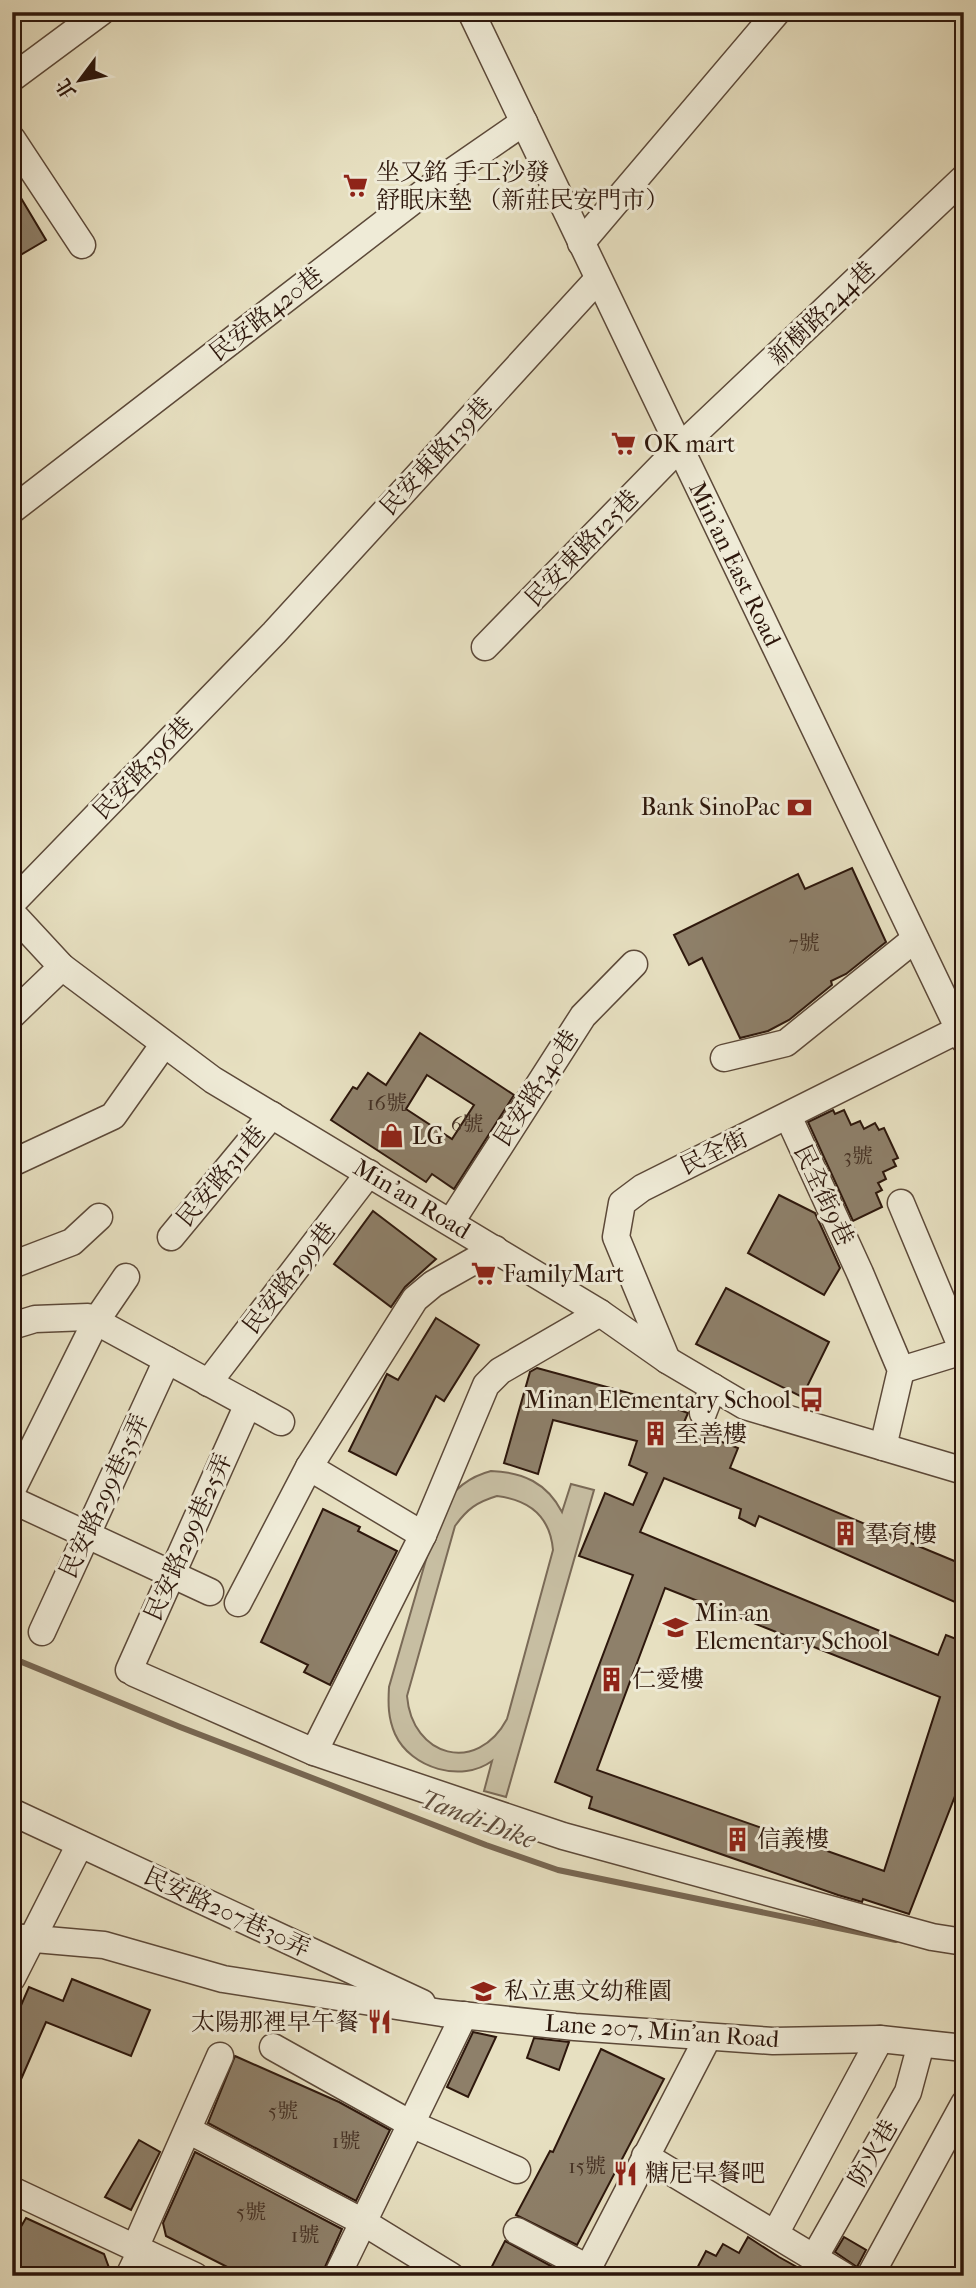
<svg xmlns="http://www.w3.org/2000/svg" width="976" height="2288" font-family="'IM FELL French Canon','Noto Serif TC',serif">
<style>
.green{fill:#c7bea2;stroke:#7a6a57;stroke-width:2;fill-rule:evenodd}
.lines{fill:none;stroke-linecap:round;stroke-linejoin:round}
.stream{stroke:#776753;stroke-width:6}
.building{fill:#8e806a;stroke:#2d170c;stroke-width:2;fill-rule:evenodd}
.minor-casing{stroke:#5c4939;stroke-width:29}
.minor{stroke:#efebd7;stroke-width:26}
.labels{text-anchor:middle;stroke-width:6;stroke-linejoin:round;paint-order:stroke}
.number-label{font-size:21px;fill:#453124}
.poi-label{font-size:24px;fill:#2d170c;stroke:#efebd7;text-anchor:start}
.street-label{font-size:24px;fill:#2d170c;stroke:#efebd7}
.water-label{font-size:26px;font-style:italic;fill:#5e4c3c;stroke:#efebd7}
</style>
<rect width="100%" height="100%" fill="#e7e0c1"/>
<filter id="stains"><feTurbulence type="fractalNoise" baseFrequency=".00286" numOctaves="4"/><feColorMatrix values="0 0 0 0 .2 0 0 0 0 .09 0 0 0 0 .02 0 0 0 .5 -.17"/></filter>
<radialGradient id="worn" r=".72"><stop offset=".6" stop-color="#630" stop-opacity="0"/><stop offset="1" stop-color="#630" stop-opacity=".3"/></radialGradient>
<path class="green" d="M491,1471C523,1472 547,1483 562,1512L571,1484L594,1490L506,1797L484,1791L492,1761C462,1783 411,1769 395,1734C388,1718 388,1704 389,1687L441,1508C455,1489 468,1477 491,1471ZM497,1496C530,1500 550,1516 553,1550L507,1719C477,1775 412,1757 407,1696L455,1526C467,1509 477,1502 497,1496Z"/>
<g class="lines">
<path class="stream" d="M12,1658L180,1727L486,1845L558,1870L896,1940"/>
</g>
<g class="building">
<path d="M12,183L46,240L12,260Z"/>
<path d="M852,868L886,942L846,974L831,981L832,985L789,1020L768,1031L740,1038L702,958L689,965L674,935L798,874L805,889Z"/>
<path d="M420,1033L514,1095L454,1189L432,1174L426,1182L331,1120L353,1087L357,1089L368,1073L386,1085ZM427,1075L474,1105L452,1139L406,1109Z"/>
<path d="M833,1110L835,1114L844,1110L851,1125L860,1121L864,1129L875,1123L879,1130L884,1128L898,1158L893,1160L896,1166L883,1172L886,1179L878,1183L882,1190L876,1193L882,1207L853,1221L808,1122Z"/>
<path d="M779,1195L815,1213L840,1268L824,1295L748,1253Z"/>
<path d="M373,1211L436,1259L405,1287L391,1307L334,1264Z"/>
<path d="M726,1288L829,1342L802,1397L696,1344Z"/>
<path d="M436,1318L479,1345L444,1401L436,1396L396,1475L349,1451L387,1374L398,1380Z"/>
<path d="M537,1368L647,1398L688,1413L682,1427L738,1448L730,1468L964,1565V1606L759,1516L755,1526L739,1518L741,1509L664,1478L640,1532L938,1655L946,1635L964,1642V1773L909,1914L863,1899L862,1902L838,1895L589,1808L592,1797L555,1782L633,1575L579,1556L605,1493L633,1505L647,1473L629,1465L637,1441L553,1420L538,1474L504,1463L530,1372ZM665,1588L940,1697L884,1871L597,1770Z"/>
<path d="M323,1509L360,1527L358,1531L397,1551L330,1685L304,1672L308,1665L261,1642Z"/>
<path d="M72,1979L150,2010L131,2056L46,2022L12,2100V2026L29,1987L63,2001Z"/>
<path d="M473,2032L496,2037L468,2097L447,2087Z"/>
<path d="M534,2038L569,2042L559,2070L527,2058Z"/>
<path d="M601,2049L664,2079L577,2245L516,2215L550,2151L553,2152Z"/>
<path d="M235,2056L339,2102L390,2130L356,2201L208,2123Z"/>
<path d="M139,2140L160,2152L131,2210L105,2197Z"/>
<path d="M195,2152L342,2229L321,2276H245L166,2236L163,2223Z"/>
<path d="M26,2218L104,2254L112,2276H12V2242Z"/>
<path d="M748,2237L779,2257L813,2276H693L706,2251L716,2256L723,2244L739,2253Z"/>
<path d="M844,2237L866,2250L857,2267L835,2252Z"/>
<path d="M505,2241L562,2272L560,2276H487Z"/>
</g>
<g class="lines">
<defs>
<g id="minor">
<path d="M471,12L964,1040"/>
<path d="M12,78L101,12"/>
<path d="M12,139L82,245"/>
<path d="M581,243L777,12"/>
<path d="M12,510L440,180L524,122"/>
<path d="M485,647L679,448L964,178"/>
<path d="M12,903L274,633L598,279"/>
<path d="M12,913L62,967L213,1080L600,1313L667,1360L745,1406L964,1471"/>
<path d="M12,1015L62,967"/>
<path d="M724,1058L786,1043L915,939"/>
<path d="M788,1116L860,1273L901,1370L883,1447"/>
<path d="M12,1163L113,1116L164,1044"/>
<path d="M451,1222L583,1016L634,964"/>
<path d="M171,1237L272,1115"/>
<path d="M12,1265L72,1242L99,1217"/>
<path d="M12,1326L35,1319L88,1317L281,1422"/>
<path d="M667,1360L616,1237L622,1203L642,1188L964,1027"/>
<path d="M901,1370L963,1351L901,1203"/>
<path d="M208,1383L369,1173"/>
<path d="M703,1413L713,1387"/>
<path d="M309,1467L423,1535"/>
<path d="M12,1490L96,1321L126,1277"/>
<path d="M12,1500L210,1592"/>
<path d="M238,1603L309,1467L415,1299L433,1284L495,1249"/>
<path d="M42,1632L167,1360"/>
<path d="M129,1670L248,1404"/>
<path d="M134,1673L314,1752L563,1836L932,1937L964,1942"/>
<path d="M314,1752L423,1535L486,1385L500,1371L600,1313"/>
<path d="M12,1812L422,2003"/>
<path d="M12,1937L104,1945L223,1979L442,2013L575,2027L773,2041L880,2039L964,2048"/>
<path d="M12,1978L80,1844"/>
<path d="M273,2047L411,2124L517,2170"/>
<path d="M188,2130L363,2222L451,2276"/>
<path d="M645,2156L844,2276"/>
<path d="M12,2190L195,2276"/>
<path d="M517,2231L588,2268"/>
<path d="M775,2234L880,2039"/>
<path d="M135,2248L220,2056"/>
<path d="M814,2258L908,2092L921,2044"/>
<path d="M129,2276L141,2251"/>
<path d="M337,2276L464,2015"/>
<path d="M584,2276L708,2037"/>
<path d="M870,2276L964,2104"/>
</g>
</defs>
<use href="#minor" class="minor-casing"/>
<use href="#minor" class="minor"/>
</g>
<defs>
<symbol id="supermarket-bare" viewBox="-9 -9 18 18"><path d="M-6-5.5h2.5l.6 2H6L4.5 2H-2.5L-4.4-4H-6ZM-1.5 3.2a1.3 1.3 0 1 0 .1 0ZM3 3.2a1.3 1.3 0 1 0 .1 0Z" fill="#8f2418" stroke="#efebd7" stroke-width="2.5" paint-order="stroke"/></symbol>
<symbol id="bank-bare" viewBox="-9 -9 18 18"><path d="M-6-4H6V4H-6ZM0-2.3a2.3 2.3 0 1 0 0 4.6a2.3 2.3 0 1 0 0-4.6Z" fill="#8f2418" stroke="#efebd7" stroke-width="2.5" paint-order="stroke"/></symbol>
<symbol id="shop-bare" viewBox="-9 -9 18 18"><path d="M-5-2.5h2.3a2.7 3.5 0 0 1 5.4 0H5L5.5 6h-11ZM-1.5-2.5h3a1.5 2.3 0 0 0-3 0Z" fill="#8f2418" stroke="#efebd7" stroke-width="2.5" paint-order="stroke"/></symbol>
<symbol id="bus-bare" viewBox="-9 -9 18 18"><path d="M-5-6H5V4H4V6H2V4H-2V6H-4V4H-5ZM-3.5-4V0h7V-4ZM-3.5 1.2v1.5H-2V1.2ZM2 1.2v1.5H3.5V1.2Z" fill="#8f2418" stroke="#efebd7" stroke-width="2.5" paint-order="stroke"/></symbol>
<symbol id="building-bare" viewBox="-9 -9 18 18"><path d="M-4-6H4V6H1V3H-1V6H-4ZM-2.5-4.3h1.7v1.8h-1.7ZM.8-4.3h1.7v1.8H.8ZM-2.5-1h1.7V.8h-1.7ZM.8-1h1.7V.8H.8Z" fill="#8f2418" stroke="#efebd7" stroke-width="2.5" paint-order="stroke"/></symbol>
<symbol id="school-bare" viewBox="-9 -9 18 18"><path d="M0-5L7-2L0 1L-7-2ZM-4 1L0 2.5L4 1V4Q0 6-4 4Z" fill="#8f2418" stroke="#efebd7" stroke-width="2.5" paint-order="stroke"/></symbol>
<symbol id="restaurant-bare" viewBox="-9 -9 18 18"><path d="M-5-6h1v4h1v-4h1v4h1v-4h1v5L-1.5 .5V6h-2V.5L-5-1ZM5-6V6H3V1.5H1.5Q1.5-4 5-6Z" fill="#8f2418" stroke="#efebd7" stroke-width="2.5" paint-order="stroke"/></symbol>
</defs>
<g fill-rule="evenodd">
<use href="#supermarket-bare" x="338" y="168" width="35" height="35"/>
<use href="#supermarket-bare" x="606" y="426" width="35" height="35"/>
<use href="#bank-bare" x="782" y="790" width="35" height="35"/>
<use href="#shop-bare" x="374" y="1118" width="35" height="35"/>
<use href="#supermarket-bare" x="466" y="1256" width="35" height="35"/>
<use href="#bus-bare" x="794" y="1382" width="35" height="35"/>
<use href="#building-bare" x="638" y="1416" width="35" height="35"/>
<use href="#building-bare" x="828" y="1516" width="35" height="35"/>
<use href="#school-bare" x="658" y="1610" width="35" height="35"/>
<use href="#building-bare" x="594" y="1662" width="35" height="35"/>
<use href="#building-bare" x="720" y="1822" width="35" height="35"/>
<use href="#school-bare" x="466" y="1974" width="35" height="35"/>
<use href="#restaurant-bare" x="362" y="2004" width="35" height="35"/>
<use href="#restaurant-bare" x="608" y="2156" width="35" height="35"/>
</g>
<g class="labels">
<g class="number-label">
<text x="804" y="950">7號</text>
<text x="387" y="1110">16號</text>
<text x="467" y="1131">6號</text>
<text x="858" y="1163">3號</text>
<text x="283" y="2118">5號</text>
<text x="346" y="2148">1號</text>
<text x="587" y="2173">15號</text>
<text x="251" y="2219">5號</text>
<text x="305" y="2242">1號</text>
</g>
<g class="poi-label">
<text x="376" y="180">坐又銘 手工沙發<tspan x="376" dy="28">舒眠床墊 （新莊民安門市）</tspan></text>
<text x="644" y="452">OK mart</text>
<text x="780" y="815" text-anchor="end">Bank SinoPac</text>
<text x="412" y="1144">LG</text>
<text x="503" y="1282">FamilyMart</text>
<text x="791" y="1408" text-anchor="end">Minan Elementary School</text>
<text x="675" y="1442">至善樓</text>
<text x="865" y="1542">羣育樓</text>
<text x="695" y="1621">Min-an<tspan x="695" dy="28">Elementary School</tspan></text>
<text x="632" y="1687">仁愛樓</text>
<text x="757" y="1847">信義樓</text>
<text x="504" y="1999">私立惠文幼稚園</text>
<text x="359" y="2030" text-anchor="end">太陽那裡早午餐</text>
<text x="645" y="2181">糖尼早餐吧</text>
</g>
<g class="street-label">
<text transform="translate(822 313) rotate(-44)" y="8">新樹路244巷</text>
<text transform="translate(266 314) rotate(-38)" y="8">民安路420巷</text>
<text transform="translate(436 456) rotate(-47)" y="8">民安東路139巷</text>
<text transform="translate(582 548) rotate(-46)" y="8">民安東路125巷</text>
<text transform="translate(735 564) rotate(64)" y="8">Min'an East Road</text>
<text transform="translate(143 768) rotate(-46)" y="8">民安路396巷</text>
<text transform="translate(536 1088) rotate(-57)" y="8">民安路340巷</text>
<text transform="translate(714 1152) rotate(-26)" y="8">民全街</text>
<text transform="translate(221 1176) rotate(-50)" y="8">民安路311巷</text>
<text transform="translate(824 1195) rotate(65)" y="8">民全街9巷</text>
<text transform="translate(412 1199) rotate(31)" y="8">Min'an Road</text>
<text transform="translate(289 1278) rotate(-52)" y="8">民安路299巷</text>
<text transform="translate(104 1496) rotate(-65)" y="8">民安路299巷35弄</text>
<text transform="translate(188 1537) rotate(-66)" y="8">民安路299巷25弄</text>
<text transform="translate(227 1912) rotate(25)" y="8">民安路207巷30弄</text>
<text transform="translate(662 2031) rotate(4)" y="8">Lane 207, Min'an Road</text>
<text transform="translate(873 2153) rotate(-60)" y="8">防火巷</text>
</g>
<g class="water-label">
<text transform="translate(478 1819) rotate(21)" y="9">Tandi Dike</text>
</g>
</g>
<rect width="976" height="2288" fill="none" stroke="#e7e0c1" stroke-width="42"/>
<rect x="14" y="14" width="948" height="2260" fill="none" stroke="#2d170c" stroke-width="3.5"/>
<rect x="21" y="21" width="934" height="2246" fill="none" stroke="#2d170c" stroke-width="2"/>
<g transform="translate(80 80) rotate(238)" stroke="#efebd7" stroke-width="5" paint-order="stroke">
<path d="M0-5L12 26L0 18L-12 26Z" fill="#2d170c"/>
<text y="-10" font-size="19" font-weight="bold" text-anchor="middle" fill="#2d170c">北</text>
</g>
<rect width="100%" height="100%" filter="url(#stains)"/>
<rect width="100%" height="100%" fill="url(#worn)"/>
</svg>
